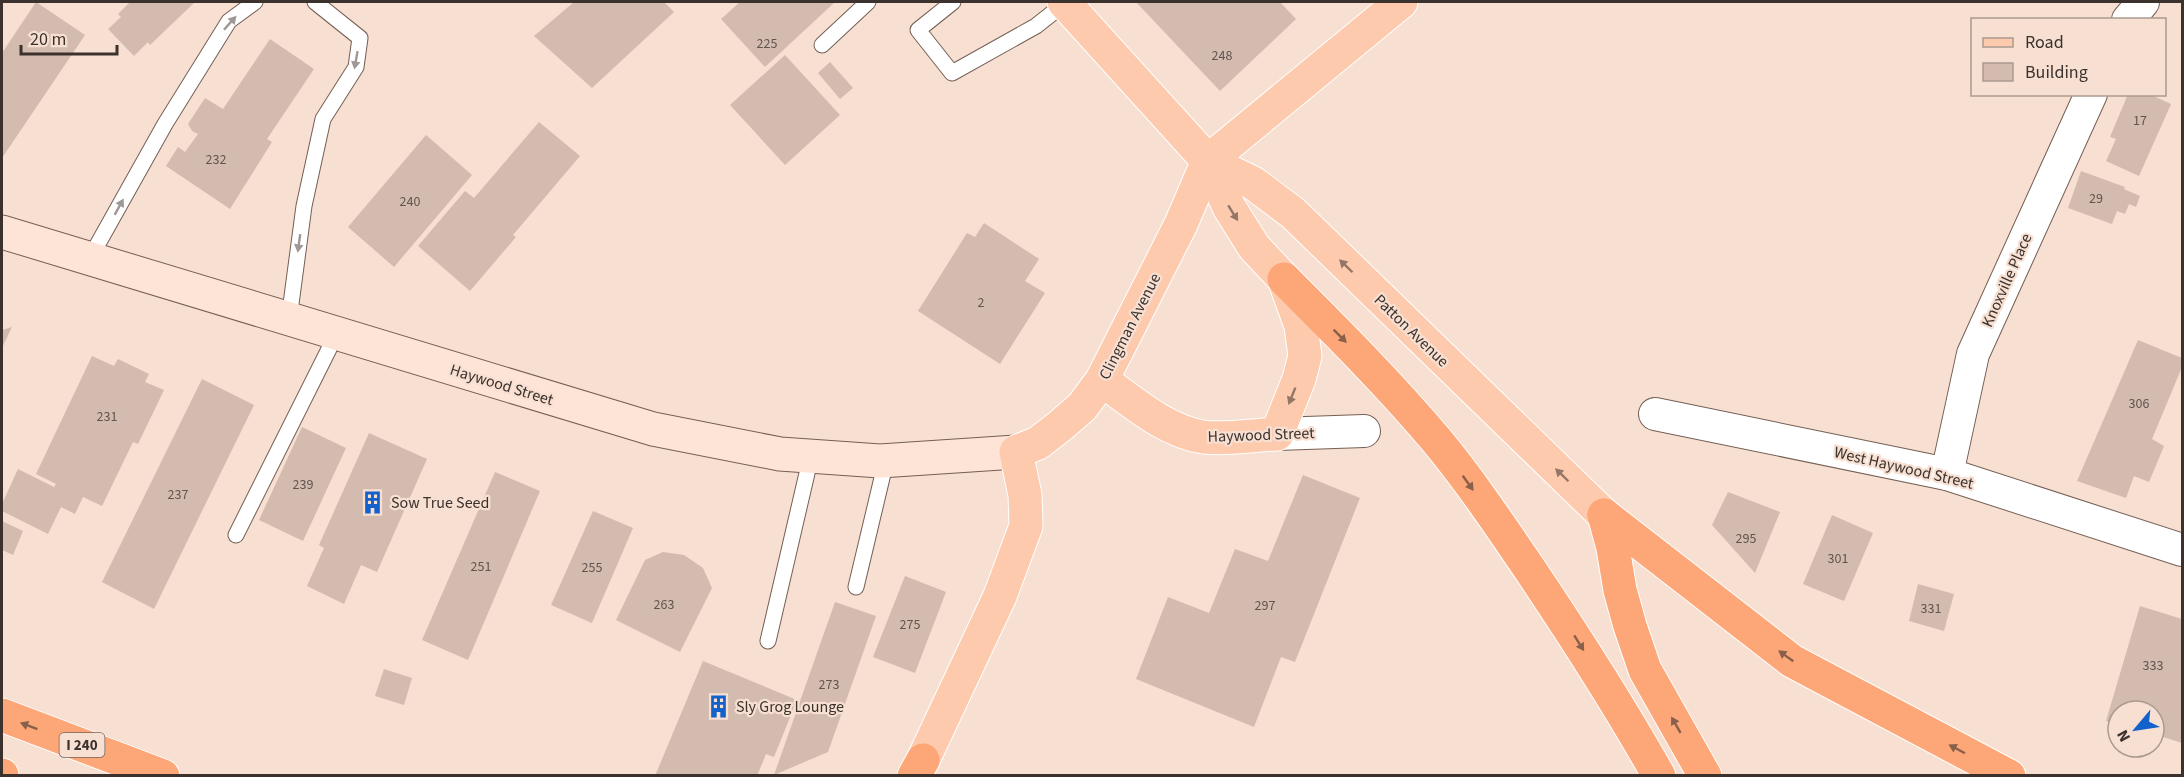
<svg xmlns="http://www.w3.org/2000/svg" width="2184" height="777" font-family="'Source Sans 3',sans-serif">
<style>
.building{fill:#d3bbaf}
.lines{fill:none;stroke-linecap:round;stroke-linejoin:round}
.lane-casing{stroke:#745f54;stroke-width:17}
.street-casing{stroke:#745f54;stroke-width:34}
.secondary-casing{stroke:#745f54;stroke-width:35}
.primary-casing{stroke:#fff;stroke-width:35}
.highway-casing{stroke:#fff;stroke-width:35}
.lane{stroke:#fff;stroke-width:15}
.street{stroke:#fff;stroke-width:32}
.secondary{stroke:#fee4d6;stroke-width:33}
.primary{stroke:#fecaad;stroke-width:33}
.highway{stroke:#fda677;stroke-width:33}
.oneway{fill:#9e9896}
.oneway2{fill:#937667}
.oneway3{fill:#89604b}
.labels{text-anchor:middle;stroke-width:4.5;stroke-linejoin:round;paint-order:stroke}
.number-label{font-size:14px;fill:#62544e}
.shield{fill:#f7dfd2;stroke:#74665e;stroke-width:1.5}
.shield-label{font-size:15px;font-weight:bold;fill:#3c322d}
.street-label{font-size:16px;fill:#3c322d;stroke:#f7dfd2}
.poi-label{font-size:16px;fill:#3c322d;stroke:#f7dfd2;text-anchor:start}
</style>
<rect width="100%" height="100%" fill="#f7dfd2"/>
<g class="building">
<path d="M36,2L85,35L2,158V53Z"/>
<path d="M130,2H195L150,45L148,42L134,56L108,29L121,17L118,14Z"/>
<path d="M574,2H664L674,12L592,88L534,36Z"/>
<path d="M740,2H835L765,67L721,19Z"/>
<path d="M1136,2H1280L1296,19L1220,91Z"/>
<path d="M270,39L314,69L267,139L272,142L230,209L166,166L178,147L185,152L198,134L192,131L188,124L205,98L223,109Z"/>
<path d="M785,55L840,115L785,165L730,105Z"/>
<path d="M830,62L853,88L840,99L818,73Z"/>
<path d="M2128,94H2149L2171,104L2139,176L2106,161L2116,139L2110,137Z"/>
<path d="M539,122L580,156L513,235L516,237L470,291L418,246L465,191L474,198Z"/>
<path d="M426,135L472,175L394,267L348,227Z"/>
<path d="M2081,171L2125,187L2124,189L2140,196L2136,207L2129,204L2125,214L2117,211L2112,224L2068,208Z"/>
<path d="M984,223L1039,259L1025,281L1045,293L1000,364L918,311L967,233L975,237Z"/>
<path d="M12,327L2,348V330Z"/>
<path d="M2138,340L2182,358V367L2152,439L2164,446L2149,482L2134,476L2126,498L2077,481Z"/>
<path d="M92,356L114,366L118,359L149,374L145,382L164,390L138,444L133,442L102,506L83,497L75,514L61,507L48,534L2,511V504L18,469L54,487L56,484L36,474Z"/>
<path d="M202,379L254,405L154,609L102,582Z"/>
<path d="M302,427L346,448L303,541L259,520Z"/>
<path d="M369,433L427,459L377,572L361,565L344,604L307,586L324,548L319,545Z"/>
<path d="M495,472L540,491L468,660L422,640Z"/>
<path d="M1303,475L1360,498L1295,662L1281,657L1254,727L1136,679L1168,597L1209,613L1235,549L1268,561Z"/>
<path d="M1728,492L1780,512L1755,573L1712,525Z"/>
<path d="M593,511L633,528L592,623L551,605Z"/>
<path d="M1832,515L1873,533L1844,601L1803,584Z"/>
<path d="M2,521L23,531L13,555L2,550Z"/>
<path d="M663,552L684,555L703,568L712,588L680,652L616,620L645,560Z"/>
<path d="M905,576L946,592L915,673L873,657Z"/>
<path d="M1918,584L1954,594L1944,631L1909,621Z"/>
<path d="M835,602L876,616L828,752L774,775Z"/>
<path d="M2140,606L2182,619V743L2154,734V711H2118V724L2106,721Z"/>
<path d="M703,661L797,700L774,757L766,754L757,776H655Z"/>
<path d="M384,669L412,678L404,705L375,696Z"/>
</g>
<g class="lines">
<defs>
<g id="lane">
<path d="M953,2L918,30L952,73L1036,26L1065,3"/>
<path d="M822,45L868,2"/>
<path d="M90,258L165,124L229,21L255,2"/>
<path d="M289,319L304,206L323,119L356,67L360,38L315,2"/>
<path d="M236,535L329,349L331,331"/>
<path d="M856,587L886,461"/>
<path d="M768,641L811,456"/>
</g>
<g id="street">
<path d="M2128,20L2143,2"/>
<path d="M1655,414L1947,474L2182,550"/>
<path d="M1277,434L1364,431"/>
<path d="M1947,474L1973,354L2091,94"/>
</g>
<path id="secondary" d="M2,232L653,429L780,454L880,461L1016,452"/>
<g id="primary">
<path d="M1064,2L1208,161L1229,207L1254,247L1284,279L1301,326L1305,356L1299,379L1277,434C1253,435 1226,440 1203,437C1165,431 1133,402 1102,380"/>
<path d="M1208,161L1253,183L1293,213L1604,515"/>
<path d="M923,760L1000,596L1026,526L1025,495L1016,452L1038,443L1060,426L1082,407L1102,380L1181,224L1208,161L1401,2"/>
</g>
<g id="highway">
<path d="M1284,279C1337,332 1390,385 1438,442C1471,482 1501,527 1531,571C1576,638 1619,705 1659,776"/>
<path d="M1604,515L1792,661L2009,776"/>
<path d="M1604,515L1613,548L1620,590L1630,626L1645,670L1705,776"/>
<path d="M2,715L163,776"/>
<path d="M2,775V776"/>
<path d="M914,776L923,760"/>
</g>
</defs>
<use href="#lane" class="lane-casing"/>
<use href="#street" class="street-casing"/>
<use href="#secondary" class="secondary-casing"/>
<use href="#primary" class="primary-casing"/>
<use href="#highway" class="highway-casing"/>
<use href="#lane" class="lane"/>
<use href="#street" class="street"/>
<use href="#secondary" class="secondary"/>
<use href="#primary" class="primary"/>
<use href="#highway" class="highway"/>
</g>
<defs><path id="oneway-solid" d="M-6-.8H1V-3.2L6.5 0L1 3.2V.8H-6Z" transform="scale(1.5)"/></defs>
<g class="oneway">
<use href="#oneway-solid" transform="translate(230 23) rotate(-48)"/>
<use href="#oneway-solid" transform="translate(356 60) rotate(100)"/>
<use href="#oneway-solid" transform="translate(119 207) rotate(-61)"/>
<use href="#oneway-solid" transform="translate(299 243) rotate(98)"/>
</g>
<g class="oneway2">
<use href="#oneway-solid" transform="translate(1233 213) rotate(58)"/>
<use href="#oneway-solid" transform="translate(1346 266) rotate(-136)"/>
<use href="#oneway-solid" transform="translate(1292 396) rotate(112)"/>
<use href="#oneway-solid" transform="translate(1562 475) rotate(-136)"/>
</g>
<g class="oneway3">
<use href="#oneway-solid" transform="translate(1340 336) rotate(45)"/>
<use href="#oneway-solid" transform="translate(1468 483) rotate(54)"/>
<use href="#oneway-solid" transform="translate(1579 643) rotate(58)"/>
<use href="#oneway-solid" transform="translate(1786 656) rotate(-144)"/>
<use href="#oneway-solid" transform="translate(1676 725) rotate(-120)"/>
<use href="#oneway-solid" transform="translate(29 726) rotate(-159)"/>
<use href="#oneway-solid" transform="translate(1957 749) rotate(-152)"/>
</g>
<defs>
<symbol id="building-bare" viewBox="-9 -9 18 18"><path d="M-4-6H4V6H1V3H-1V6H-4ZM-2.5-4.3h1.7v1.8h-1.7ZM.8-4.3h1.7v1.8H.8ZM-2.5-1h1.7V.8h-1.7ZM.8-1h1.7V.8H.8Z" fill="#1361cb" stroke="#f7dfd2" stroke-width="2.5" paint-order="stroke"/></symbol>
</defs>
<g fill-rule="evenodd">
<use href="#building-bare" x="356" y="486" width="33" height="33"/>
<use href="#building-bare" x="702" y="690" width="33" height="33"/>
</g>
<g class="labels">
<g class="number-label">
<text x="767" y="48">225</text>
<text x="1222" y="60">248</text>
<text x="2140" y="125">17</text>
<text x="216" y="164">232</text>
<text x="2096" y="203">29</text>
<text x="410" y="206">240</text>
<text x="981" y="307">2</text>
<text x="2139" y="408">306</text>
<text x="107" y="421">231</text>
<text x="303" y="489">239</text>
<text x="178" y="499">237</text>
<text x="1746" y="543">295</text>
<text x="1838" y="563">301</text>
<text x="481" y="571">251</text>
<text x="592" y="572">255</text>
<text x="664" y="609">263</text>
<text x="1265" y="610">297</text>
<text x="1931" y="613">331</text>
<text x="910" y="629">275</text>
<text x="2153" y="670">333</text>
<text x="829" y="689">273</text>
</g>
<rect class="shield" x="59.5" y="733" width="45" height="24" rx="4.5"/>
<g class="shield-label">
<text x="82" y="750">I 240</text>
</g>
<g class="street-label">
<text transform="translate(2006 280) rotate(-66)" y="6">Knoxville Place</text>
<text transform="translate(1129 326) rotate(-63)" y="6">Clingman Avenue</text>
<text transform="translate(1412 330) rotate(44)" y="6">Patton Avenue</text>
<text transform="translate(502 384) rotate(17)" y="6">Haywood Street</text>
<text transform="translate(1261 434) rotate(-2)" y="6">Haywood Street</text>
<text transform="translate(1904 467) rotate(13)" y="6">West Haywood Street</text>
</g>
<g class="poi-label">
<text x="391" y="508">Sow True Seed</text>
<text x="736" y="712">Sly Grog Lounge</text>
</g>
</g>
<rect width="2184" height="777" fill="none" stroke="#3c322d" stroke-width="6"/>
<rect x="1971" y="18" width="195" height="78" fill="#f7dfd2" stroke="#ac9a90" stroke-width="1.5"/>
<rect x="1983" y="38" width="30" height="9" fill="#fecaad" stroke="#ac9a90" stroke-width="1.5"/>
<text x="2025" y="48" font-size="18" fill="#3c322d">Road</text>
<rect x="1983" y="63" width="30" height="18" fill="#d3bbaf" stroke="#ac9a90" stroke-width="1.5"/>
<text x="2025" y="78" font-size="18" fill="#3c322d">Building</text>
<g transform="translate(2136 729) rotate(241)"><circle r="28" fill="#f7dfd2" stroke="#ac9a90" stroke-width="1.5"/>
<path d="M0-4.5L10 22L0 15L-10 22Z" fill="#1361cb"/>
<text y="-9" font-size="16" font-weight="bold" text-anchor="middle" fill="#3c322d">N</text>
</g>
<path d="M21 45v9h96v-9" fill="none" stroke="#3c322d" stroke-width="3"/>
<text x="30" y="45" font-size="18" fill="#3c322d" stroke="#f7dfd2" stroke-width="4.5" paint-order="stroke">20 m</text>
</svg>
